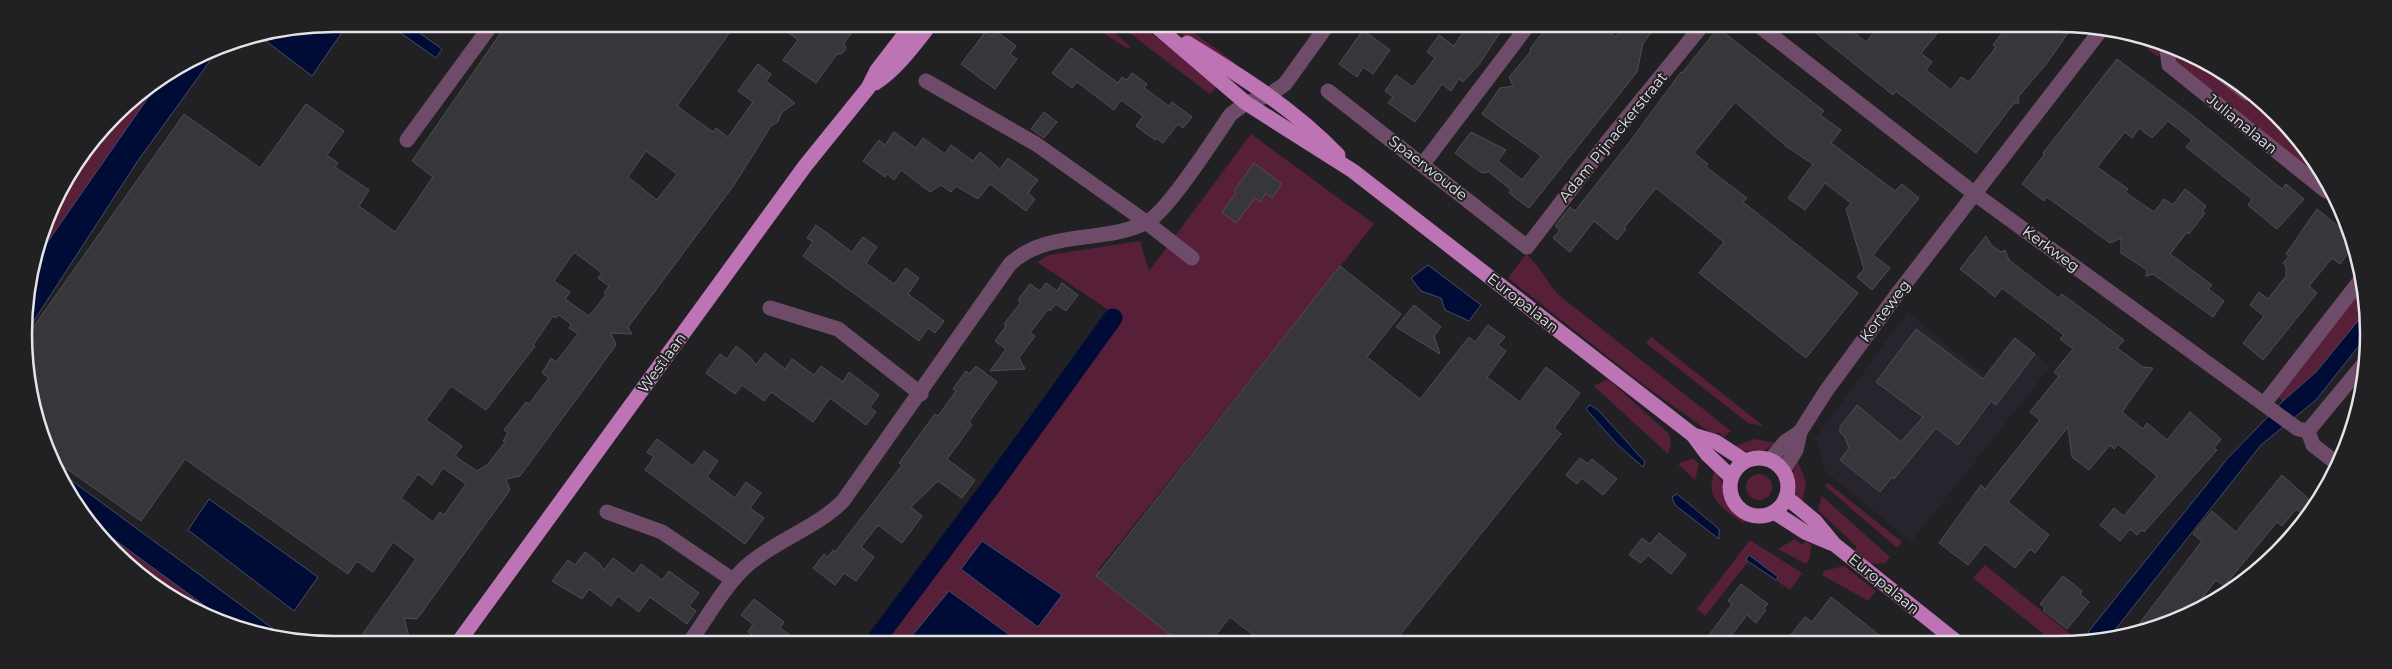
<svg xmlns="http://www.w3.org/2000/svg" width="2392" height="669" font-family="Montserrat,sans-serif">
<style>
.built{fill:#28242d}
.green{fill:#572038}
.water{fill:#000c36;stroke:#444c6a}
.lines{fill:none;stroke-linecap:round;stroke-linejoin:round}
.canal{stroke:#000c36;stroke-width:19}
.building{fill:#37373b;stroke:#4f4f53;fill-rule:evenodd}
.minor{stroke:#6f4b6a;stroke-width:15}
.major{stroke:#bd74b5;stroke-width:15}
.labels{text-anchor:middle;stroke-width:4;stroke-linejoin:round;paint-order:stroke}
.street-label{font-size:15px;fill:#e4e3e5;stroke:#212023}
.rim{fill:none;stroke:#e4e3e5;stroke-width:2.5}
</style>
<rect width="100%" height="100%" fill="#212023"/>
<path class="built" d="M1907,312L1984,375L2014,336L2051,366L1911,542L1825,471L1816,438Z"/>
<g class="green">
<path d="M1091,26H1108L1130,47L1129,49Z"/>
<path d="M1120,26H1141L1188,60L1217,86L1210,94Z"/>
<path d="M1170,27H1186L1234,62L1232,65Z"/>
<path d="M2130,35L2160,47V54L2158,57Z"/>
<path d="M2174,53L2203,65L2286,132L2316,162L2324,181L2175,63Z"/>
<path d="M159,82L42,250L56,197L129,101Z"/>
<path d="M1251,134L1374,224L1098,570L1181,641H1018L949,591L912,637L916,640H882L1028,444L1119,317L1037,262L1049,255L1140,241L1149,271Z"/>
<path d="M1526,254C1540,266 1547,283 1560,296L1731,431L1724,437L1718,432L1714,435L1645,386L1508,278Z"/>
<path d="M2362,283V316L2316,372L2283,401L2275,394Z"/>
<path d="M1651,337L1762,425V426L1748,423L1646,343Z"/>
<path d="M1608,379L1669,434L1671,444L1668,454L1594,386Z"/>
<path d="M1754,439L1775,443C1763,455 1748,453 1733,447Z"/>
<path d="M1693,458L1699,464L1695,480L1678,464Z"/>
<path d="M1798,462L1806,482L1802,503C1791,492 1789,474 1798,462Z"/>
<path d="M1715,471C1730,491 1720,506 1746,520L1743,523C1724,508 1703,500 1715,471Z"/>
<circle cx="1759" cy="487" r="13"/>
<path d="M1828,483L1902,542L1897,548L1825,486Z"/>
<path d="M1822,496L1890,557L1885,563L1870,564L1854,551L1857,547L1818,510Z"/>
<path d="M85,518L227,622L179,603L88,524Z"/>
<path d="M1795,539L1802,545L1806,541L1811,545L1810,557L1806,564L1778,549Z"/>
<path d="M1750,540L1802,573L1790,590L1776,580L1778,577L1746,560L1748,562L1705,616L1697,609Z"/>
<path d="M1985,565L2080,642L2079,643H2055L1973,578Z"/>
<path d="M1844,566L1876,591L1868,601L1822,575L1824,571Z"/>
</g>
<g class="water">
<path d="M335,24H340L345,28L312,76L262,38Z"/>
<path d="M388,24H407L442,49L436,58Z"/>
<path d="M216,47H220L137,162L26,333L24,314L42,250L159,82Z"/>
<path d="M1428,265L1481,305L1469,321L1445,310L1441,298L1421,291L1411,278Z"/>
<path d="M2362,316V342L2316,400L2261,445L2107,640L2098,643H2084L2089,631L2228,458L2283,401L2316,372Z"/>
<path d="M1590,405L1598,410L1645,462L1643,467L1617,444L1586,409Z"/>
<path d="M64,475L287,639H274L227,622L85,518Z"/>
<path d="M1677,494L1719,529V539L1675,505L1672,497Z"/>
<path d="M209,499L318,577L294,611L188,530Z"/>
<path d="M982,541L1062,595L1038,627L961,569Z"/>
<path d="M1749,555L1778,577L1776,580L1746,560Z"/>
<path d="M949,591L1018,641L916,640L911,637Z"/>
</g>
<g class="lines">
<path class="canal" d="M876,640L996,480L1113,318"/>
</g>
<g class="building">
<path d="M507,24L735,25L677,106L713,132L716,128L728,137L753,102L738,91L758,64L771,74L766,81L795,103L781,113L778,122L771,126L734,185L628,327L632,334L611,333L616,345L520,476L506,479L510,490L417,619L404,618L409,637L402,636L400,640L359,639L416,559L393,542L373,572L357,561L348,574L185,459L141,521L57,462L34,415L27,336L184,114L260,168L306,104L344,131L327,155L338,163L335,167L369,190L359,206L395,232L433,177L412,161ZM646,151L677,174L657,200L628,177ZM574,252L602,273L598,278L609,286L604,293L606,295L589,316L565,299L570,292L554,281ZM559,315L571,324L569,328L578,334L556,362L551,358L542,373L549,378L529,404L526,402L504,430L508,433L503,441L505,442L488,464L477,471L455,456L462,446L426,420L451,386L486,410L535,346L533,345L553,316L556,318ZM443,468L466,484L444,515L440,512L433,522L401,498L418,474L432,485Z"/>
<path d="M778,25H845L853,31L844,43L846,49L841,54H837L816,83L783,60L798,40Z"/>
<path d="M1466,28L1471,32L1475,28H1503L1480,63L1463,82L1459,79L1451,91L1442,84L1415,122L1388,103L1393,97L1385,91L1396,75L1413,87L1435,58L1427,52L1439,35L1454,46Z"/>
<path d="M1548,28H1604L1616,37L1622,28H1655L1643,43L1637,72L1529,208L1509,193L1511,190L1489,172L1482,173L1455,153L1471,132L1506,150L1498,161L1522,180L1541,156L1482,114L1500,88L1513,86L1509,77L1531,51L1530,49L1539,37Z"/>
<path d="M1718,28L1824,111L1820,115L1841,130L1831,143L1895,191L1902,184L1919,198L1873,255L1890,268L1872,290L1857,277L1864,269L1846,209L1851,203L1825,183L1805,210L1788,198L1813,164L1787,147L1735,102L1694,153L1708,164L1706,167L1747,198L1743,202L1858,293L1806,358L1699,273L1724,242L1656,188L1624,228L1626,229L1617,240L1594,221L1570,252L1553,238L1560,230L1555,226L1570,207L1575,211L1628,144L1681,72L1682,73Z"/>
<path d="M1811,29H1849L1866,42L1877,29H1941L1921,53L1932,62L1926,70L1951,90L1961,77L1969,82L1996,47L1993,45L2005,29L2070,30L2047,63L2018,97L2019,103H2014L1976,153L1896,91L1893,95Z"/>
<path d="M1363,30L1390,50L1373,74L1363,67L1357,77L1339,64Z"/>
<path d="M986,31L992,36L996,31L1016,46L1010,54L1017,59L995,89L961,64Z"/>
<path d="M1071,48L1118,83L1122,77L1127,80L1132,73L1147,84L1144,88L1169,106L1172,102L1192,117L1183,128L1178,124L1163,143L1156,138L1155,140L1136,126L1143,116L1121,100L1114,110L1077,82L1072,88L1052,73Z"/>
<path d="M2117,59L2190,114L2282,189L2286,184L2304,199L2277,229L2248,205L2252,199L2186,147L2192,140L2168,121L2152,138L2139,128L2132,138L2125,132L2097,167L2128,189L2125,192L2154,212L2164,199L2173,205L2185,189L2206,206L2202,211L2205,213L2189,234L2187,232L2170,254L2212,285L2208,289L2224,301L2213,317L2153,274L2146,276L2147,270L2121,253V238L2110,243L2047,197L2044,201L2022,184L2044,155L2043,153Z"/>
<path d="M1044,112L1057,122L1044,138L1031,129Z"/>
<path d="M894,132L916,148L923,138L945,154L951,145L973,161L980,152L1000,169L1008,158L1038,180L1028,193L1035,199L1026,211L990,184L978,199L956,186L951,192L941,185L930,192L901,170L894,180L887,174L885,177L863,161L879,140L885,145Z"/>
<path d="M1254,163L1282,184L1272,198L1266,193L1260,202L1255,198L1236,223L1222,212L1236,193L1234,191Z"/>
<path d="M2317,209L2345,232L2352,248L2340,264L2332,258L2309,286L2317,293L2263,360L2243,343L2264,316L2250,305L2259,292L2268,299L2286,276V266L2283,263L2289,256L2286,254Z"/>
<path d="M816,225L852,252L863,237L877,247L866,263L894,284L906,268L919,278L908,294L944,321L935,333L928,328L919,341L803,256L813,242L807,238Z"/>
<path d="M1986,236L1991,245L2001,252L2005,250L2009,260L2058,298L2062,294L2124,340L2117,348L2143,367L2153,368L2122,412L2143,429L2147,423L2167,440L2190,412L2221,439L2214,448L2217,450L2144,532L2142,530L2137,535L2130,529L2120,541L2100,525L2114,508L2124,516L2157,476L2118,444L2114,449L2110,445L2089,470L2072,457L2068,427L2008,502L2049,535L2035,553L2030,549L2015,568L1985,544L1968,565L1939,543L1981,485L1985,489L2040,420L2030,412L2059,376L2054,372L2073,349L2060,339L2064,335L2002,288L1995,297L1960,269Z"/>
<path d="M1340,266L1401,314L1367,357L1420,399L1469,337L1475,342L1488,325L1505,337L1498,345L1506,351L1487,377L1520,402L1546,367L1580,393L1554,428L1561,434L1395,641H1261L1230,617L1211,641H1178L1096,576Z"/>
<path d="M1046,283L1057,291L1062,283L1078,295L1066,311L1056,304L1050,311L1048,309L1030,333L1035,336L1019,358L1025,369L990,371L1006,349L995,341L1006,326L1004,324L1021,302L1018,300L1030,284L1040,291Z"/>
<path d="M1414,305L1441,327L1434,336L1440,354L1396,327Z"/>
<path d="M1916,329L1983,379L2015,338L2035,354L1996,405L1991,401L1958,445L1936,428L1894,479L1892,477L1880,492L1840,460L1849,448L1845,437L1840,432V427L1857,405L1901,442L1923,417L1876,382Z"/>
<path d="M736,346L751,358L756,365L765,353L785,369L792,359L814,375L821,366L843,382L849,372L879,395L870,407L876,412L866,425L830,398L813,422L771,392L764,401L742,385L735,394L706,373L720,354L727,359Z"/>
<path d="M976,366L997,382L969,422L972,425L947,459L975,480L962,498L938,481L911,507L922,516L902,543L878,525L861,547L874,557L856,581L844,573L835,585L813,568L824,554L828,557L833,550L835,552L902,465L899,463L935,414L938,416L956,391L953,389L966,371L969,374Z"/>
<path d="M657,439L693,466L704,451L718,461L707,477L735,498L746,482L761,493L750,508L764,518L745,544L645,470L654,457L647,452Z"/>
<path d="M1580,458L1588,464L1592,459L1617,479L1603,495L1582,478L1577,484L1566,475Z"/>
<path d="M2282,475L2311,501L2301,513L2296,509L2282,526L2277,522L2224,586L2216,580L2200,601L2205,606L2195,613L2133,632L2202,541L2193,534L2212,511L2236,532Z"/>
<path d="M1659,533L1686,555L1671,574L1648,555L1641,563L1629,555L1642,538L1650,544Z"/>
<path d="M585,552L599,563L604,570L613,558L634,574L641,564L662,580L669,571L699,593L689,606L696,611L687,624L650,597L639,612L618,596L611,606L589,589L582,599L552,581L568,560L575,565Z"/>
<path d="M2063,576L2082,591L2080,594L2089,602L2067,629L2043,610L2045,608L2040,604Z"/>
<path d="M1741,584L1768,604L1764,608L1766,610L1756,623L1747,615L1726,642H1718L1709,635L1732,604L1728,601Z"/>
<path d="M1831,597L1888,642H1785L1805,617L1812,622Z"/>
<path d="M754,599L784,622L780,628L797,640H759L748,632L753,624L741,615Z"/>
</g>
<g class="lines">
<g class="minor">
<path d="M1762,28L1975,194L2298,429L2308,431"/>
<path d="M2167,50L2169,65L2326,191H2328"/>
<path d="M2220,72L2247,93"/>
<path d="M926,81L1036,144L1146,222L1192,258"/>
<path d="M1328,91L1527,247L1608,141L1700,28"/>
<path d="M407,140L492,24"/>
<path d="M1423,164L1526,28"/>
<path d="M770,308L838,329L921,394"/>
<path d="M2264,404L2362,278"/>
<path d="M2308,431L2362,366"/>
<path d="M2308,431L2313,445L2339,465"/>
<path d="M1770,460L1785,442L1800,432"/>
<path d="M1783,471L1796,450L1800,432L1826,391L1898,293L2101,30"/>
<path d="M607,512L662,532L733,580"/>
<path d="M691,640C709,615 726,583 750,563C779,539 816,528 843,501L1010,264C1047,229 1104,244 1147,222C1168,211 1215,137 1231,114L1246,103L1269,95L1285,84L1326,27"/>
</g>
<g class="major">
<path d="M1156,26L1246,103L1353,171L1693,435L1707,454L1731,477"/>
<path d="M1187,43C1241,76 1294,109 1338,155"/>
<path d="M875,83C896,70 914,45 929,26"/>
<path d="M1693,435L1716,442L1745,461"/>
<circle cx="1759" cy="487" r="29"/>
<path d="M1786,497L1815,521L1834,544L1957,642"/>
<path d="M1774,512L1805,532L1831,543"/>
<path d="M460,640L805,166L868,88L877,70L911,26"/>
</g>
</g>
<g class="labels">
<g class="street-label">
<text transform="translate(2242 124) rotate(39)" y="5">Julianalaan</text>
<text transform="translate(1613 137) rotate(-51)" y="5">Adam Pijnackerstraat</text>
<text transform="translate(1428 168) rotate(38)" y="5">Spaerwoude</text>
<text transform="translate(2051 249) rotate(36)" y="5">Kerkweg</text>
<text transform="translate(1523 303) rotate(38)" y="5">Europalaan</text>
<text transform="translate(1885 311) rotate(-53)" y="5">Korteweg</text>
<text transform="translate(662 363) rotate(-54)" y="5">Westlaan</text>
<text transform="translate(1884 584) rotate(39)" y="5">Europalaan</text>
</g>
</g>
<path d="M0 0H2392V669H0ZM334 32H2058A302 302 0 0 1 2360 334V334A302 302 0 0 1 2058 636H334A302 302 0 0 1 32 334V334A302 302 0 0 1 334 32Z" fill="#212023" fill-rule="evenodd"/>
<path class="rim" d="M334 32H2058A302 302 0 0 1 2360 334V334A302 302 0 0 1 2058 636H334A302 302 0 0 1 32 334V334A302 302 0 0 1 334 32Z"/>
</svg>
